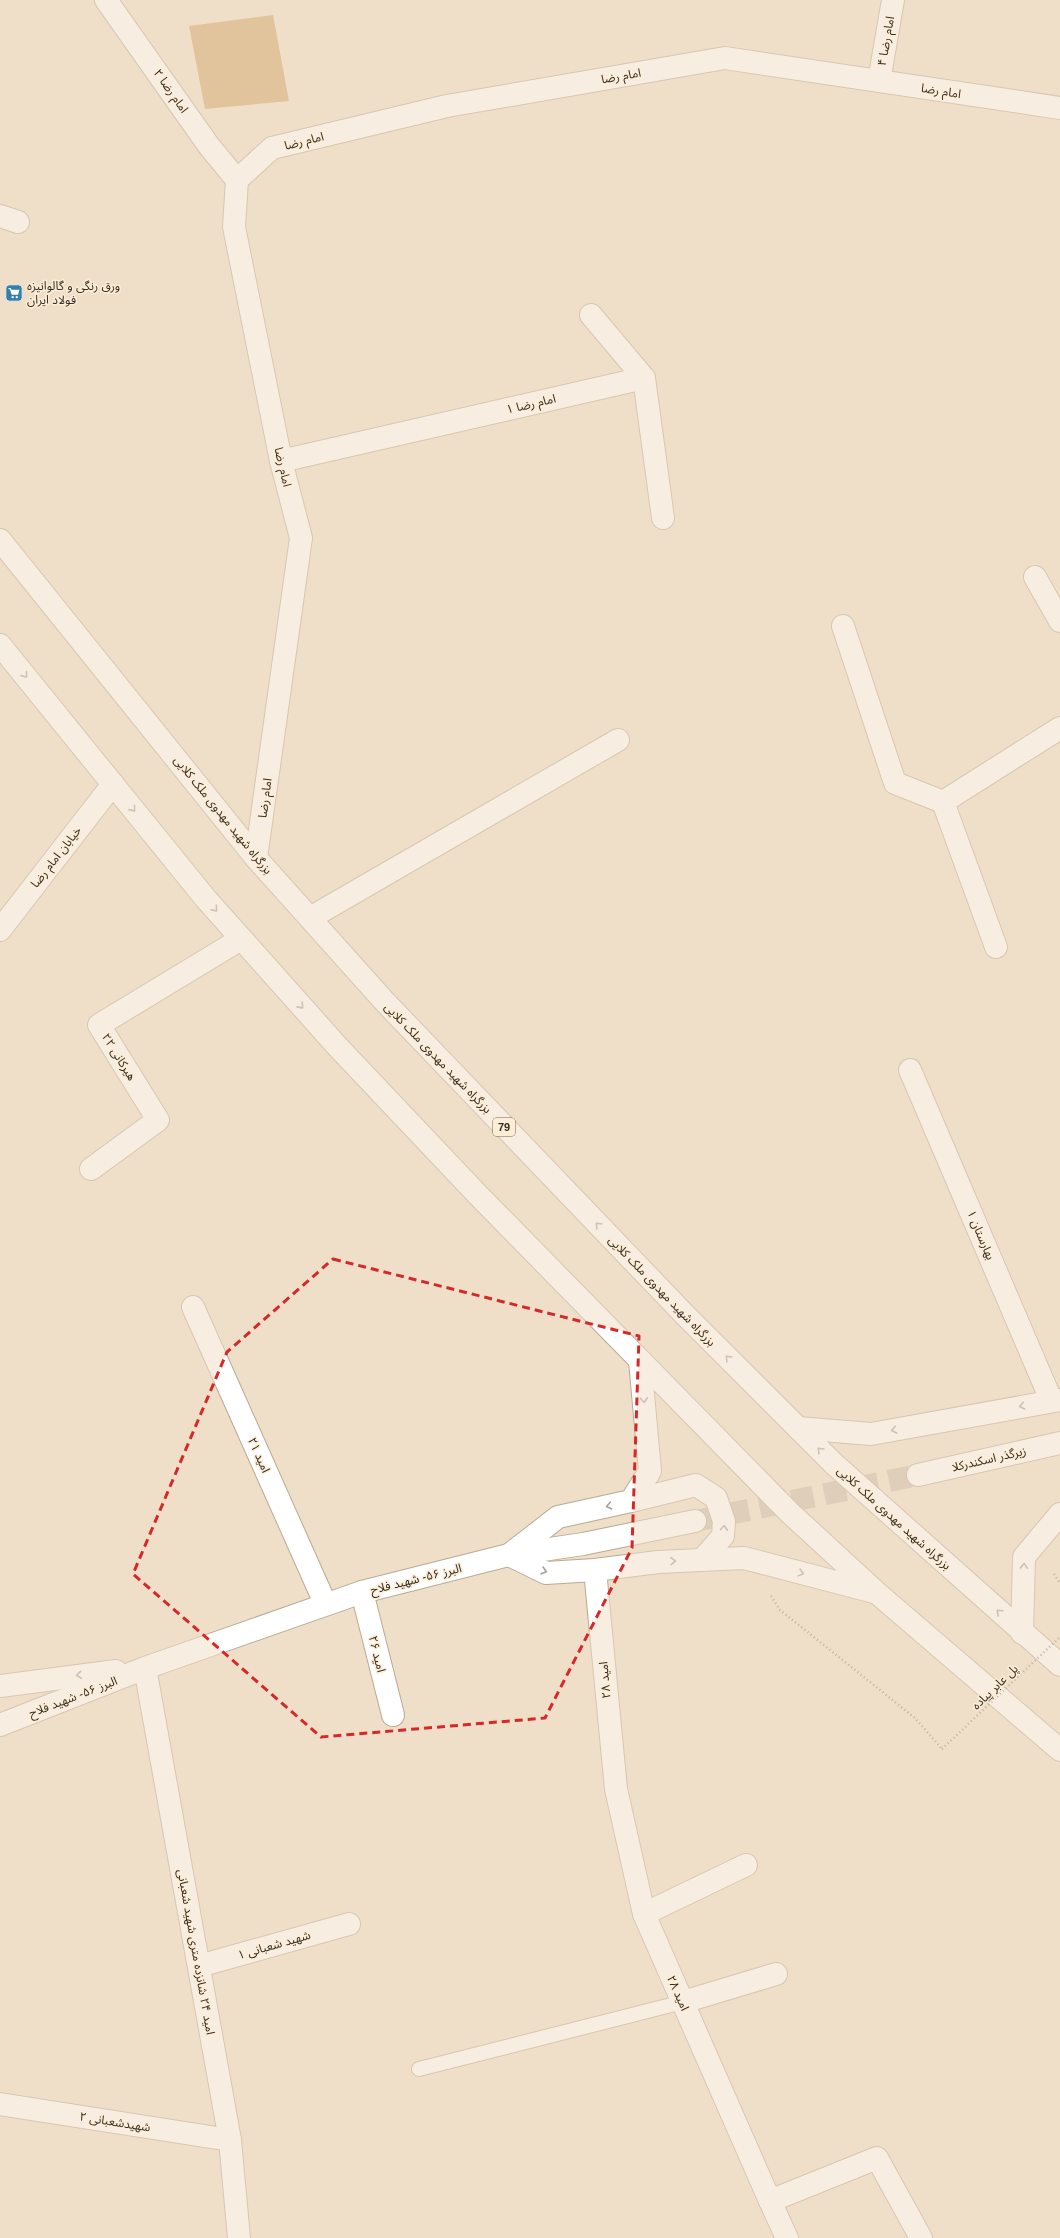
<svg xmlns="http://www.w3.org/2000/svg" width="1060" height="2238" font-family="Arial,'Noto Sans Arabic',sans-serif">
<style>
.forest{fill:#cea464}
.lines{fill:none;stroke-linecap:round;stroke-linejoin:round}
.tertiary-tunnel{stroke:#cabba7;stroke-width:22;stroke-dasharray:22 11;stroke-linecap:butt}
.service-casing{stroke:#b9aa94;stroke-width:16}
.minor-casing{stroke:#b9aa94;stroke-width:24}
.tertiary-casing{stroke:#b9aa94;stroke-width:24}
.trunk-casing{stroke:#b9aa94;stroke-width:24}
.path{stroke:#8a7e6f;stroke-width:2.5;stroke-dasharray:1 3;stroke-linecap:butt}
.service{stroke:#fff;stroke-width:14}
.minor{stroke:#fff;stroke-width:22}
.tertiary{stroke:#fff;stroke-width:22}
.trunk{stroke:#fff;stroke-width:22}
.path-bridge{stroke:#8a7e6f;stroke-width:2.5;stroke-dasharray:1 3;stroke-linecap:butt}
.oneway{stroke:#a3a09c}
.marked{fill:none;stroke:#d62828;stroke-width:3;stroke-dasharray:8 5;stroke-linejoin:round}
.labels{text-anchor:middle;stroke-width:3;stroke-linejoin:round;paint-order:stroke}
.shield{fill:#fdedd5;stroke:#6f6558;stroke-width:1}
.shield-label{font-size:11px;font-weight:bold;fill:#322b23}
.street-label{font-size:12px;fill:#322b23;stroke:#fdedd5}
.poi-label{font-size:12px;fill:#322b23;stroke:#fdedd5;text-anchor:start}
</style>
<rect width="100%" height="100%" fill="#f0dfc8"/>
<path class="forest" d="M273,15L289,101L205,109L189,26Z"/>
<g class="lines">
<path class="tertiary-tunnel" d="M695,1521L918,1475"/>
<defs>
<path id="service" d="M419,2069L683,2002"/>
<g id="minor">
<path d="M106,0L209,146L237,180"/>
<path d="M879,81L893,0"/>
<path d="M0,216L18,222"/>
<path d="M591,315L644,378"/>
<path d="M281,461L644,378L663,518"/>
<path d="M1035,577L1060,621"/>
<path d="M843,626L895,783L943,802"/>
<path d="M256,858L301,538L281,461L234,227L237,180L272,148L447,106L725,58L1060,108"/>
<path d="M310,918L618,740"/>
<path d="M0,930L113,784"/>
<path d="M996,947L943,802L1060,728"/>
<path d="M910,1070L1051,1400"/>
<path d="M91,1169L158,1120L99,1025L241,939"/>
<path d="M193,1307L325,1603"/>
<path d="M595,1570L616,1789L644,1914L770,2201L877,2158L921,2238"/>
<path d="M362,1592L393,1715"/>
<path d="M145,1668L230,2140L239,2238"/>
<path d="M644,1914L746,1865"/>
<path d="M199,1966L349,1924"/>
<path d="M683,2002L776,1974"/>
<path d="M0,2104L230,2140"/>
<path d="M770,2201L787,2238"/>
</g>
<g id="tertiary">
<path d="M918,1475L1060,1443"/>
<path d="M0,1686L116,1671"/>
<path d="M0,1725L145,1668L362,1592L509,1555L583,1544L695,1521"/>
</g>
<g id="trunk">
<path d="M0,540L256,858L385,1002L685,1315L834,1464L1060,1665"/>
<path d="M0,645L206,899L337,1046L478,1195L789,1512L877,1593L1060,1750"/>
<path d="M640,1361L650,1471L631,1501L558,1517L509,1555L546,1573L595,1570L658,1562L744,1558L874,1592"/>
<path d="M798,1428L871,1434L1060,1400"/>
<path d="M631,1501L696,1485L716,1498L724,1521L723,1536L702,1560"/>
<path d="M1022,1633L1024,1557L1060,1514"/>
</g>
</defs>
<use href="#service" class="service-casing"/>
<use href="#minor" class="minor-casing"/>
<use href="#tertiary" class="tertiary-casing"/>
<use href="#trunk" class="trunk-casing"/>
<g class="path">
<path d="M1054,1574L1060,1583"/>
<path d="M771,1596L780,1610L915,1718L942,1749"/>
</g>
<use href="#service" class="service"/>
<use href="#minor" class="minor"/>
<use href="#tertiary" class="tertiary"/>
<use href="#trunk" class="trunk"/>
<path class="path-bridge" d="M942,1749L1060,1637"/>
</g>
<defs><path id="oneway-chevron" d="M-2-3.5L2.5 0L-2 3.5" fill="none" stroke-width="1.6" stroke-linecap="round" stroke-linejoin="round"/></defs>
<g class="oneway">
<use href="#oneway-chevron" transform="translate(25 675) rotate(51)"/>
<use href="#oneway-chevron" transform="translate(133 809) rotate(51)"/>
<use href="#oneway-chevron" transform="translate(215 909) rotate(48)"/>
<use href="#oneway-chevron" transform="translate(301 1006) rotate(48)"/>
<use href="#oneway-chevron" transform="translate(598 1225) rotate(-134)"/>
<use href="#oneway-chevron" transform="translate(728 1358) rotate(-135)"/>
<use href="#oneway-chevron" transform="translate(644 1400) rotate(85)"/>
<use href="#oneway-chevron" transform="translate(1022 1406) rotate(169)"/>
<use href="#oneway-chevron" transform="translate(894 1430) rotate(169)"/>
<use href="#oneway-chevron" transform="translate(820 1450) rotate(-135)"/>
<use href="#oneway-chevron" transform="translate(609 1506) rotate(168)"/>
<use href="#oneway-chevron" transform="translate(724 1528) rotate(-86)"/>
<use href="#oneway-chevron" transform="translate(673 1561) rotate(-3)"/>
<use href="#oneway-chevron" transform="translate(1024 1566) rotate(-88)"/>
<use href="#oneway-chevron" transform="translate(544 1571) rotate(16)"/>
<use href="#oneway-chevron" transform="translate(801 1573) rotate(15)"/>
<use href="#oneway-chevron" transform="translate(999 1612) rotate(-137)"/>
<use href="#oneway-chevron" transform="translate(79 1675) rotate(174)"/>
</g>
<path d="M0 0H1060V2238H0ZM333,1259L639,1336L632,1548L545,1718L321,1737L133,1574L227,1352Z" fill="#f0dfc8" fill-opacity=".55" fill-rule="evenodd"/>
<path class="marked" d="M333,1259L639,1336L632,1548L545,1718L321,1737L133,1574L227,1352Z"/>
<defs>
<symbol id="supermarket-square" viewBox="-11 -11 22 22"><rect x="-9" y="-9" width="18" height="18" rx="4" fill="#3080b1" stroke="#fdedd5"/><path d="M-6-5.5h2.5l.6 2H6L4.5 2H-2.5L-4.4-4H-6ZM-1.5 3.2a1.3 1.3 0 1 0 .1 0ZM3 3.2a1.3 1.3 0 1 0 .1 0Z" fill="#fff"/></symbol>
</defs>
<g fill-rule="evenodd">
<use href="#supermarket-square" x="4" y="283" width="20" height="20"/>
</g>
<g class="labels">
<rect class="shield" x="493" y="1118" width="22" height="18" rx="3"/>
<g class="shield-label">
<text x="504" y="1131">79</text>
</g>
<g class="street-label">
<text transform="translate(886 41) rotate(-80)" y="4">امام رضا ۴</text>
<text transform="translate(621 76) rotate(-10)" y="4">امام رضا</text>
<text transform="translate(171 91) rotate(55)" y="4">امام رضا ۲</text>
<text transform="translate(941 91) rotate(9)" y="4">امام رضا</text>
<text transform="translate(304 141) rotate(-14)" y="4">امام رضا</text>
<text transform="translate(531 404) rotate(-13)" y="4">امام رضا ۱</text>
<text transform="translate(283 467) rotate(77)" y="4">امام رضا</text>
<text transform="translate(265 798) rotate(-82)" y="4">امام رضا</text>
<text transform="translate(223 815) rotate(51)" y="4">بزرگراه شهید مهدوی ملک کلایی</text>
<text transform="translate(56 857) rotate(-52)" y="4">خیابان امام رضا</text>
<text transform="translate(119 1057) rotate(58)" y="4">هیرکانی ۲۲</text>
<text transform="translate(438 1058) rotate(46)" y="4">بزرگراه شهید مهدوی ملک کلایی</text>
<text transform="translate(981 1235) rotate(67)" y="4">بهارستان ۱</text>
<text transform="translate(662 1291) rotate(46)" y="4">بزرگراه شهید مهدوی ملک کلایی</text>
<text transform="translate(259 1455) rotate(66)" y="4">امید ۲۱</text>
<text transform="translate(989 1459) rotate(-13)" y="4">زیرگذر اسکندرکلا</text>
<text transform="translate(894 1518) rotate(42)" y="4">بزرگراه شهید مهدوی ملک کلایی</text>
<text transform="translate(416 1579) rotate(-14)" y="4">البرز ۵۶- شهید فلاح</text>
<text transform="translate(377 1654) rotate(76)" y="4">امید ۲۶</text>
<text transform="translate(605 1680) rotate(-95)" y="4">امید ۲۸</text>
<text transform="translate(995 1687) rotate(-44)" y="4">پل عابر پیاده</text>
<text transform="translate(73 1697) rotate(-21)" y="4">البرز ۵۶- شهید فلاح</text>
<text transform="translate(274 1945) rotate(-16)" y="4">شهید شعبانی ۱</text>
<text transform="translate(196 1952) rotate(80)" y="4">امید ۲۴ شانزده متری شهید شعبانی</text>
<text transform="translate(678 1993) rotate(66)" y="4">امید ۲۸</text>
<text transform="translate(115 2122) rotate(9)" y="4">شهیدشعبانی ۲</text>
</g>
<g class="poi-label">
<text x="27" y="290">ورق رنگی و گالوانیزه<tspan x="27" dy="14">فولاد ایران</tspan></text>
</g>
</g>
</svg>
